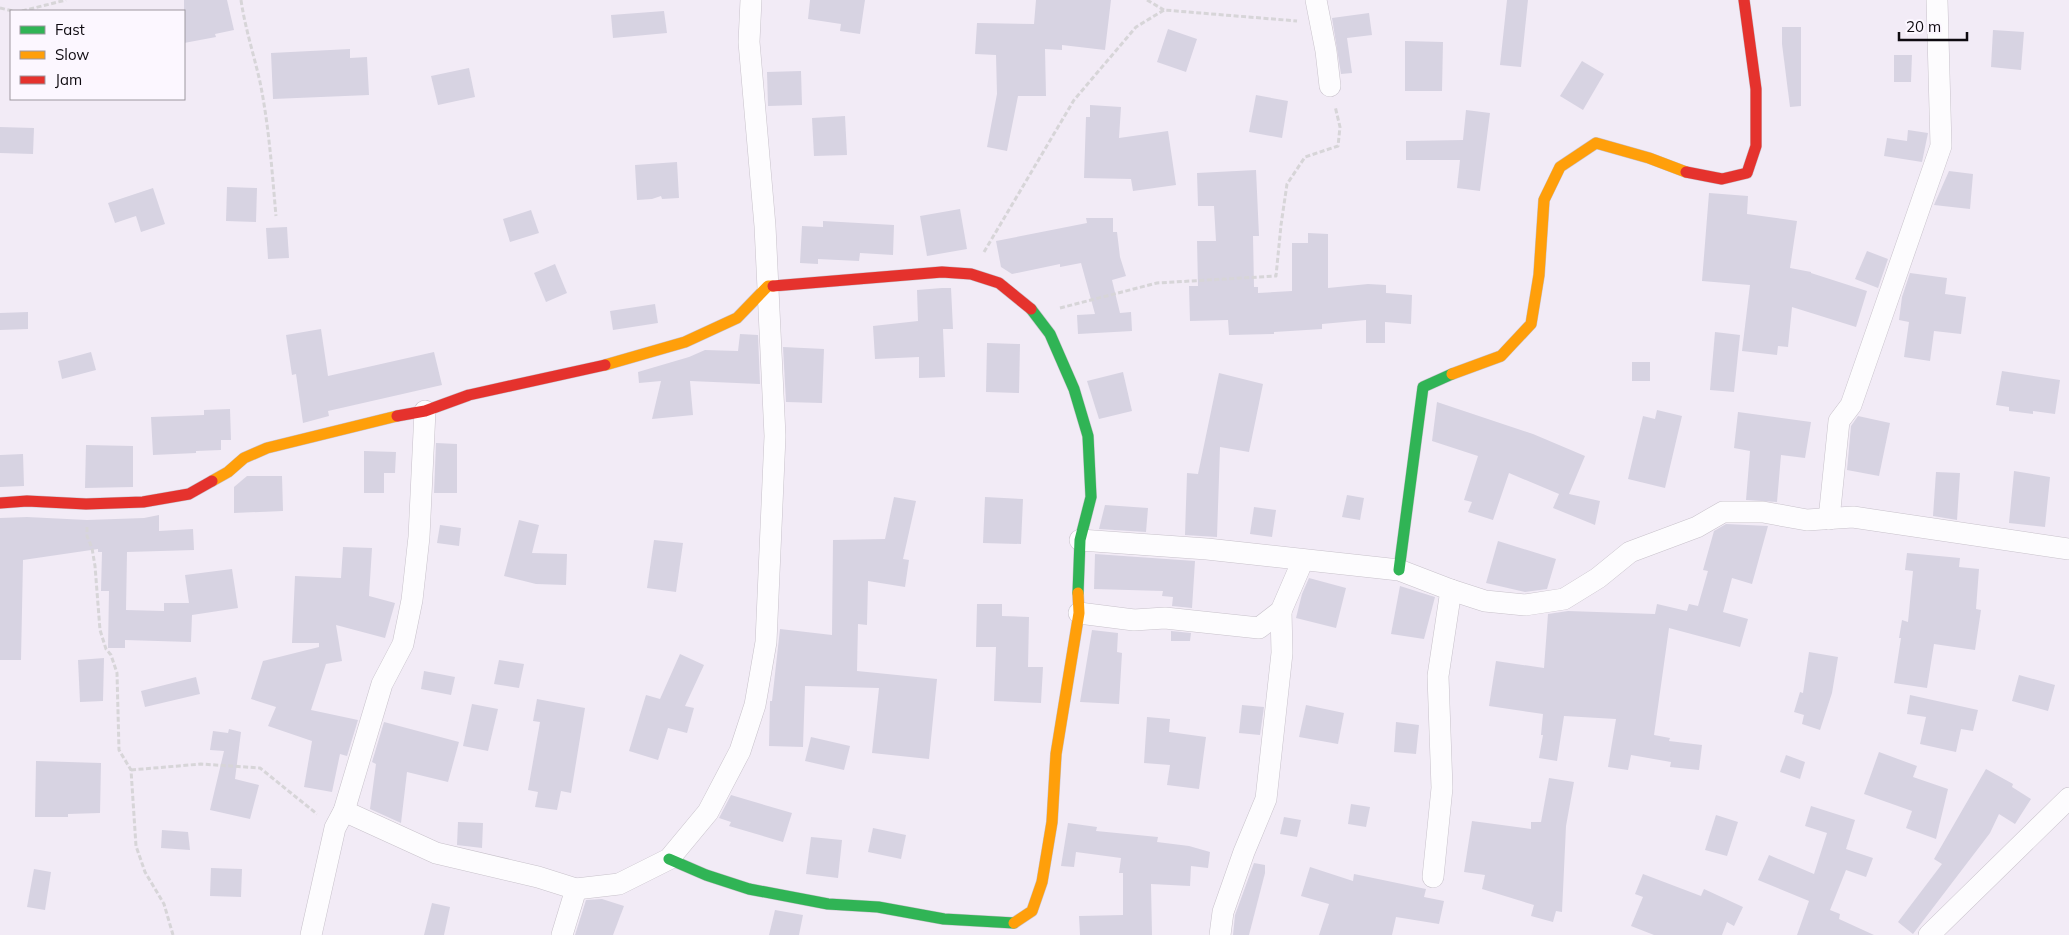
<svg xmlns="http://www.w3.org/2000/svg" width="2069" height="935" font-family="Mulish,sans-serif">
<style>
.building{fill:#d7d3e2}
.lines{fill:none;stroke-linecap:round;stroke-linejoin:round}
.street-casing{stroke:#c8c2cb;stroke-width:22}
.fast-casing{stroke:#c8c2cb;stroke-width:12}
.slow-casing{stroke:#c8c2cb;stroke-width:12}
.jam-casing{stroke:#c8c2cb;stroke-width:12}
.path{stroke:#d7d5d8;stroke-width:3;stroke-dasharray:5 2.5;stroke-linecap:butt}
.street{stroke:#fdfcfe;stroke-width:21}
.fast{stroke:#30b455;stroke-width:11}
.slow{stroke:#ff9f0a;stroke-width:11}
.jam{stroke:#e5322d;stroke-width:11}
</style>
<rect width="100%" height="100%" fill="#f2ebf6"/>
<g class="building">
<path d="M184,0H227L234,30L215,34L216,37L184,43Z"/>
<path d="M810,0H865L860,34L840,31L841,24L808,19Z"/>
<path d="M1036,0H1111L1105,50L1062,45V50L1045,49L1046,96H1018L1007,151L987,147L997,94L996,55L975,54L977,23L1034,24Z"/>
<path d="M1507,0H1528L1521,67L1500,65Z"/>
<path d="M664,11L667,33L613,38L611,15Z"/>
<path d="M1369,13L1372,35L1347,38L1352,73L1341,74L1332,18Z"/>
<path d="M1782,27H1801V106L1790,107L1782,44Z"/>
<path d="M1168,29L1197,39L1186,72L1157,62Z"/>
<path d="M1993,30L2024,32L2021,70L1991,67Z"/>
<path d="M1405,41L1443,42L1442,91H1405Z"/>
<path d="M350,49V58L367,57L369,95L273,99L271,53Z"/>
<path d="M1894,55H1912L1911,82H1894Z"/>
<path d="M1582,61L1604,74L1583,110L1560,96Z"/>
<path d="M469,68L475,97L438,105L431,76Z"/>
<path d="M801,71L802,105L768,106L767,72Z"/>
<path d="M1256,95L1288,101L1282,138L1249,132Z"/>
<path d="M1090,105L1121,107L1119,138L1168,131L1176,185L1133,191L1131,179L1084,178L1086,117H1090Z"/>
<path d="M1466,110L1490,113L1480,191L1457,188L1460,160H1406V141L1463,140Z"/>
<path d="M845,116L847,155L814,156L812,118Z"/>
<path d="M0,127L34,128L33,154L0,153Z"/>
<path d="M1908,130L1928,133L1922,162L1884,156L1887,138L1907,141Z"/>
<path d="M677,162L679,198L662,199L661,196L652,199L637,200L635,165Z"/>
<path d="M1256,170L1259,236H1253L1254,287H1258V293L1292,291V243H1308V233L1328,234V288L1368,284L1386,285V293L1412,295L1411,324L1385,322V343H1366V320L1322,324V329L1274,332V334L1229,335L1228,320L1190,321L1189,286H1198L1197,241H1216L1214,206H1198L1197,173Z"/>
<path d="M1949,171L1973,174L1970,209L1934,205Z"/>
<path d="M227,187L257,188L256,222L226,221Z"/>
<path d="M153,188L165,224L141,232L136,216L115,223L108,203Z"/>
<path d="M1709,193L1748,196L1747,214L1797,221L1790,268L1811,272V273L1867,291L1856,327L1792,307L1788,347L1778,346L1777,355L1742,351L1750,285L1702,281Z"/>
<path d="M960,209L967,249L927,256L920,216Z"/>
<path d="M531,210L539,233L510,242L503,219Z"/>
<path d="M1086,218H1113V232H1117L1120,257L1126,276L1112,280L1120,313L1131,312L1132,331L1078,334L1077,315L1095,314L1081,263L1060,267V264L1012,274L1001,267L996,241L1087,223Z"/>
<path d="M823,221L894,225L893,255L860,253L859,261L818,259V264L800,263L802,226L823,227Z"/>
<path d="M287,227L289,258L268,259L266,228Z"/>
<path d="M1867,251L1888,259L1878,288L1855,279Z"/>
<path d="M555,264L567,293L546,302L534,273Z"/>
<path d="M1910,273L1947,278L1945,294L1966,297L1961,334L1934,331L1930,361L1904,357L1909,322L1899,320L1902,297Z"/>
<path d="M942,288H951L953,329H943L945,377L919,378V357L875,359L873,326L918,321L917,290Z"/>
<path d="M655,304L658,323L613,330L610,311Z"/>
<path d="M28,312V329L0,330V313Z"/>
<path d="M321,329L328,376L434,352L442,385L328,411L329,416L303,423L296,374L292,375L286,335Z"/>
<path d="M1715,332L1740,335L1734,392L1710,390Z"/>
<path d="M740,334L758,335L760,384L690,381L693,415L652,419L661,381L639,383L638,372L689,357L705,350L738,351Z"/>
<path d="M987,343L1020,344L1019,393L986,392Z"/>
<path d="M783,347L824,349L822,403L786,402Z"/>
<path d="M91,352L96,370L62,379L58,361Z"/>
<rect x="1632" y="362" width="18" height="19"/>
<path d="M2002,371L2060,380L2055,414L2033,411V414L2009,411V407L1996,405Z"/>
<path d="M1123,372L1132,411L1099,419L1087,381Z"/>
<path d="M1219,373L1263,384L1249,452L1220,447L1217,537L1185,535L1187,473L1198,474Z"/>
<path d="M1437,402L1533,434L1585,456L1569,494L1600,501L1595,525L1553,508L1559,494L1509,473L1493,520L1468,512L1472,502L1464,500L1478,456L1432,441Z"/>
<path d="M230,409L231,440H221V450L196,451V453L153,455L151,417L204,415V410Z"/>
<path d="M1657,410L1682,416L1665,488L1628,479L1643,416L1655,419Z"/>
<path d="M1738,412L1811,422L1805,458L1781,455L1777,502L1746,500L1750,451L1734,448Z"/>
<path d="M1858,416L1890,423L1879,476L1847,470L1851,426Z"/>
<path d="M436,443L457,444V493H434Z"/>
<path d="M86,445L133,446V487L85,488Z"/>
<path d="M364,451L396,452L395,473H384V493H364Z"/>
<path d="M23,454L24,486L0,487V455Z"/>
<path d="M2014,471L2050,477L2045,527L2009,523Z"/>
<path d="M1936,472L1960,473L1957,520L1933,516Z"/>
<path d="M247,476H282L283,511L234,513V487Z"/>
<path d="M1347,495L1364,498L1360,520L1342,517Z"/>
<path d="M894,497L916,501L903,559L909,560L905,587L868,581L867,625L858,624L857,671L937,679L929,759L872,753L879,688L805,686L803,747L769,746L770,701H772L780,629L832,635L833,540L885,539Z"/>
<path d="M985,497L1023,499L1021,544L983,543Z"/>
<path d="M1105,505L1148,508L1146,532L1099,529Z"/>
<path d="M1254,507L1276,510L1272,537L1250,534Z"/>
<path d="M159,515V531L193,529L194,550L127,552L126,610L164,611V603H189L185,575L232,569L238,608L192,615L191,642L125,640V648H108L109,591H101L102,552H98V549L23,560L21,660H0V518L27,517L87,520L144,518Z"/>
<path d="M519,520L539,525L532,553L567,554L566,585L536,584L504,576Z"/>
<path d="M1726,524L1768,526L1752,584L1732,578L1723,612L1748,619L1740,647L1669,628L1654,735L1670,738L1669,741L1702,745L1699,770L1670,767L1671,762L1631,755L1628,770L1608,767L1616,719L1564,716L1557,761L1539,758L1543,735H1541L1543,714L1489,706L1496,661L1544,668L1548,614L1568,611L1655,614L1657,604L1687,611L1689,604L1698,606L1708,571L1703,570L1714,531Z"/>
<path d="M440,525L461,528L459,546L437,543Z"/>
<path d="M654,540L683,543L676,592L647,588Z"/>
<path d="M1498,541L1556,559L1547,589L1525,592L1486,583Z"/>
<path d="M343,547L372,548L369,596L395,603L385,638L336,625L342,661L326,664L311,710L358,720L347,756L340,754L332,792L304,787L312,741L268,726L276,707L251,699L263,661L319,647V643H292L295,576L341,578Z"/>
<path d="M1907,553L1960,558L1959,567L1979,569L1976,609L1981,610L1975,650L1934,644L1927,688L1894,683L1901,638H1899L1902,620L1908,622L1913,571L1905,570Z"/>
<path d="M1095,554L1195,561L1192,608L1172,606L1173,597L1162,596L1163,591L1094,589Z"/>
<path d="M1309,578L1346,588L1336,628L1296,618L1302,594Z"/>
<path d="M1400,586L1435,597L1424,639L1391,634Z"/>
<path d="M977,604H1002V616L1029,617L1028,667H1043L1041,703L994,701L996,647H976Z"/>
<path d="M1092,630L1118,633L1117,652L1122,653L1119,704L1080,702Z"/>
<path d="M1171,631L1191,633L1190,641H1171Z"/>
<path d="M1809,652L1838,657L1832,693L1820,730L1802,724L1804,715L1794,712L1800,692L1803,693Z"/>
<path d="M680,654L704,665L685,706L694,708L687,733L668,728L658,760L629,751L646,695L660,699Z"/>
<path d="M104,658L103,701L80,702L78,660Z"/>
<path d="M499,660L524,664L519,688L494,684Z"/>
<path d="M424,671L455,677L451,695L421,689Z"/>
<path d="M2019,675L2055,685L2048,711L2012,701Z"/>
<path d="M196,677L200,694L145,707L141,691Z"/>
<path d="M1910,695L1978,710L1973,731L1961,729L1956,752L1920,744L1926,717L1907,714Z"/>
<path d="M537,699L585,708L571,793L561,791L557,810L535,807L538,792L528,790L540,722L533,721Z"/>
<path d="M472,704L498,709L488,751L463,746Z"/>
<path d="M1242,705L1264,707L1260,735L1239,733Z"/>
<path d="M1306,705L1344,713L1338,744L1299,737Z"/>
<path d="M1147,717L1170,719L1169,732L1206,737L1199,789L1167,785L1170,765L1144,763Z"/>
<path d="M384,722L459,742L448,782L407,772L401,823L370,809L376,764L372,762Z"/>
<path d="M1396,722L1419,725L1416,754L1394,752Z"/>
<path d="M229,729L241,732L235,779L259,785L250,819L210,810L224,751L210,750L213,731L228,733Z"/>
<path d="M811,737L850,746L844,770L805,761Z"/>
<path d="M1879,752L1917,766L1913,777L1948,789L1936,839L1906,828L1912,811L1864,794Z"/>
<path d="M1786,755L1805,762L1800,779L1780,772Z"/>
<path d="M36,761L101,763L100,813L68,814V817H35Z"/>
<path d="M1986,769L2013,784L2012,787L2031,799L2015,824L1999,814L1990,833L1913,934L1898,922L1942,864L1934,859Z"/>
<path d="M1549,778L1574,782L1566,826L1562,912L1556,911L1553,922L1531,916L1534,905L1482,889L1485,875L1464,872L1472,821L1531,829V822H1541Z"/>
<path d="M731,795L792,813L783,842L729,826L731,822L719,818Z"/>
<path d="M1351,804L1370,807L1366,827L1348,824Z"/>
<path d="M1811,806L1855,820L1846,849L1873,858L1866,877L1846,870L1830,910L1840,914L1839,919L1874,935H1797L1809,901L1758,880L1769,855L1814,874L1827,833L1805,826Z"/>
<path d="M1716,815L1738,822L1727,856L1705,850Z"/>
<path d="M1284,817L1301,820L1297,837L1280,834Z"/>
<path d="M458,822L483,823L482,848L457,845Z"/>
<path d="M1068,823L1097,827L1096,831L1158,837L1157,842L1189,846L1210,852L1208,868L1191,866L1190,886L1151,884L1152,935H1080L1079,916L1123,915V873H1119L1121,858L1076,852L1074,867L1061,866Z"/>
<path d="M873,828L906,835L901,859L868,852Z"/>
<path d="M162,830L188,832L190,850L161,848Z"/>
<path d="M811,837L842,840L838,878L806,874Z"/>
<path d="M1254,863L1265,865V873L1249,935H1233L1235,915Z"/>
<path d="M1310,867L1353,881L1354,874L1426,889L1424,897L1444,901L1439,924L1396,917L1392,935H1319L1329,904L1301,896Z"/>
<path d="M211,868L242,869L241,897L210,896Z"/>
<path d="M34,869L51,872L45,910L27,907Z"/>
<path d="M1643,874L1701,896L1704,889L1743,907L1734,926L1727,922L1722,935H1654L1631,926L1643,897L1635,894Z"/>
<path d="M602,899L624,906L613,935H575L586,900Z"/>
<path d="M432,903L450,907L444,935H424Z"/>
<path d="M775,910L803,915L799,935H769Z"/>
</g>
<g class="lines">
<defs>
<g id="street">
<path d="M1316,0L1326,51L1330,86"/>
<path d="M1829,519L1839,421L1851,405L1941,146L1937,0"/>
<path d="M1080,540L1207,549L1399,570L1451,590L1438,676L1442,788L1433,877"/>
<path d="M1451,590L1485,601L1525,605L1564,599L1598,578L1630,552L1697,527L1723,512H1763L1807,520L1853,517L2069,549"/>
<path d="M1079,613L1134,620L1165,618L1259,628L1281,611L1303,560"/>
<path d="M344,811L436,853L538,877L576,889"/>
<path d="M311,935L335,828L344,811L382,684L403,644L412,600L419,537L425,411"/>
<path d="M562,935L576,889L619,884L669,859L708,812L740,751L755,705L766,642L775,436L765,226L749,42L751,0"/>
<path d="M1220,935L1223,912L1244,852L1266,799L1282,653L1281,611"/>
<path d="M1929,935L2069,798"/>
</g>
<g id="fast">
<path d="M1031,309L1050,334L1074,389L1088,436L1091,497L1080,540L1078,593"/>
<path d="M1399,570L1423,387L1452,374"/>
<path d="M669,859L706,875L749,889L828,904L878,907L944,919L1014,923"/>
</g>
<g id="slow">
<path d="M605,365L685,342L737,318L768,286H773"/>
<path d="M1452,374L1501,356L1531,324L1539,275L1544,200L1560,167L1596,143L1649,158L1686,172"/>
<path d="M212,481L228,472L244,458L267,448L397,416"/>
<path d="M1014,923L1032,911L1042,882L1052,822L1056,754L1079,613L1078,593"/>
</g>
<g id="jam">
<path d="M1686,172L1722,179L1747,173L1756,146V89L1744,0"/>
<path d="M773,286L942,272L971,274L999,283L1031,309"/>
<path d="M397,416L425,411L469,395L605,365"/>
<path d="M0,503L27,501L86,504L143,502L189,494L212,481"/>
</g>
</defs>
<use href="#street" class="street-casing"/>
<use href="#fast" class="fast-casing"/>
<use href="#slow" class="slow-casing"/>
<use href="#jam" class="jam-casing"/>
<g class="path">
<path d="M241,0C245,28 254,55 260,82C269,126 272,171 276,216"/>
<path d="M1147,0L1164,10"/>
<path d="M0,8L13,11"/>
<path d="M22,11L66,0"/>
<path d="M984,252L1074,100L1136,27L1164,10L1297,21"/>
<path d="M1060,308L1157,283L1276,276L1281,225L1287,184L1305,157L1338,146L1340,127L1335,106"/>
<path d="M87,527V536L92,548L95,566L100,630L106,649L111,655L117,673L119,750L131,770L136,846L145,872L164,904L173,935"/>
<path d="M131,770L201,764L260,768L317,814"/>
</g>
<use href="#street" class="street"/>
<use href="#fast" class="fast"/>
<use href="#slow" class="slow"/>
<use href="#jam" class="jam"/>
</g>
<rect x="10" y="10" width="175" height="90" fill="#fcf7ff" stroke="#9d989f"/>
<rect x="20" y="26" width="25" height="8" fill="#30b455" stroke="#9d989f"/>
<text x="55" y="35" font-size="15" fill="#0e0a10">Fast</text>
<rect x="20" y="51" width="25" height="8" fill="#ff9f0a" stroke="#9d989f"/>
<text x="55" y="60" font-size="15" fill="#0e0a10">Slow</text>
<rect x="20" y="76" width="25" height="8" fill="#e5322d" stroke="#9d989f"/>
<text x="55" y="85" font-size="15" fill="#0e0a10">Jam</text>
<path d="M1899 32v8h68v-8" fill="none" stroke="#0e0a10" stroke-width="2.5"/>
<text x="1906" y="32" font-size="15" fill="#0e0a10" stroke="#fcf7ff" stroke-width="4" paint-order="stroke">20 m</text>
</svg>
